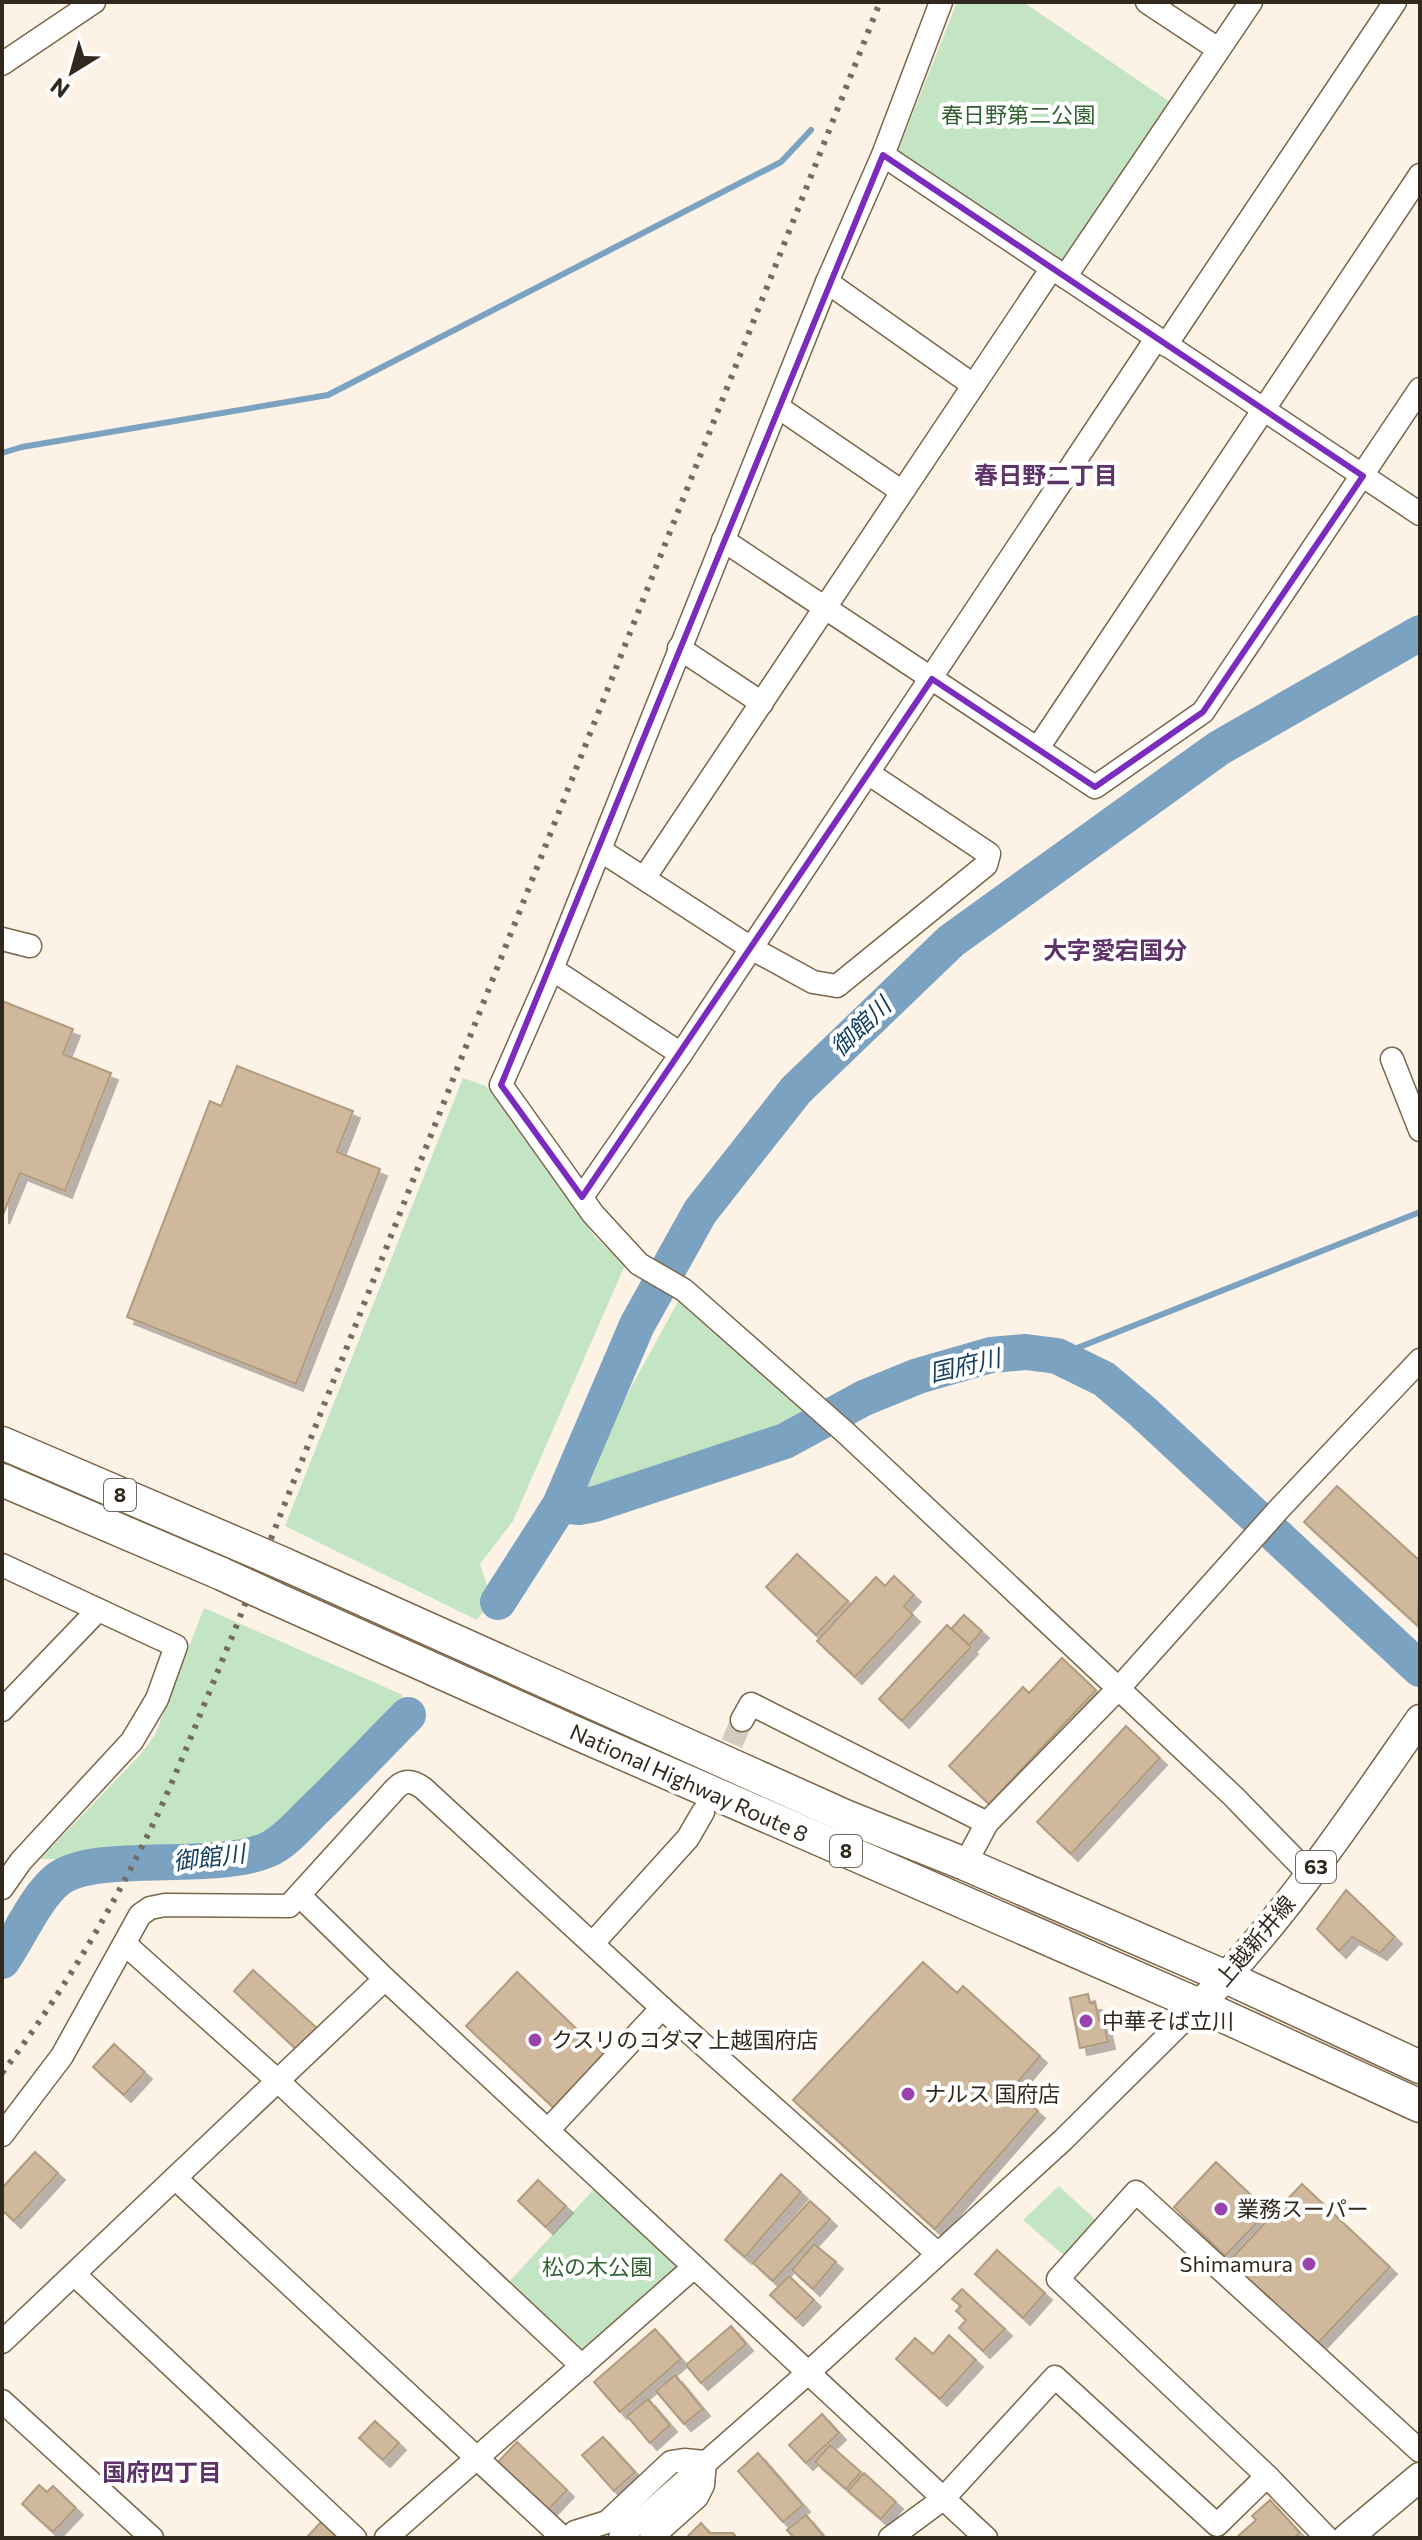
<svg xmlns="http://www.w3.org/2000/svg" width="1422" height="2540" font-family="Commissioner,'Noto Sans JP',sans-serif">
<style>
.green{fill:#c4e5c3}
.lines{fill:none;stroke-linecap:round;stroke-linejoin:round}
.stream{stroke:#7ca2c1;stroke-width:6}
.river{stroke:#7ca2c1;stroke-width:36}
.building{fill:#cfb89b;stroke:#b19b7e;stroke-width:2;filter:url(#shadow)}
.minor-tunnel{stroke:#d4cabe;stroke-width:22;stroke-dasharray:22 11;stroke-linecap:butt}
.minor-casing{stroke:#7a664a;stroke-width:25}
.major-casing{stroke:#7a664a;stroke-width:31}
.highway-casing{stroke:#7a664a;stroke-width:35}
.minor{stroke:#fff;stroke-width:22}
.major{stroke:#fff;stroke-width:28}
.highway{stroke:#fff;stroke-width:32}
.rail{stroke:#756c61;stroke-width:6;stroke-dasharray:4 8;stroke-linecap:butt}
.highway-bridge-casing{stroke:#7a664a;stroke-width:35;stroke-linecap:butt}
.highway-bridge{stroke:#fff;stroke-width:32}
.marked{fill:none;stroke:#7b2cbf;stroke-width:6;stroke-linejoin:round}
.poi-dot{fill:#9a43b0;stroke:#fff;stroke-width:3}
.labels{text-anchor:middle;stroke-width:8;stroke-linejoin:round;paint-order:stroke}
.shield{fill:#fff;stroke:#706962;stroke-width:2}
.shield-label{font-size:20px;font-weight:bold;fill:#32291e}
.park-label{font-size:22px;fill:#316131;stroke:#fff}
.street-label{font-size:22px;fill:#32291e;stroke:#fff}
.poi-label{font-size:22px;fill:#32291e;stroke:#fff;text-anchor:start}
.neighbourhood-label{font-size:24px;font-weight:bold;fill:#5d3368;stroke:#fff}
.water-label{font-size:24px;font-style:italic;fill:#144161;stroke:#fff}
</style>
<defs>
<filter id="shadow"><feDropShadow dx="7" dy="7" stdDeviation="0" flood-color="#0004"/></filter>
</defs>
<rect width="100%" height="100%" fill="#fcf2e6"/>
<g class="green">
<path d="M957,2H1023L1170,102L1062,260L898,151Z"/>
<path d="M463,1078L486,1086L595,1237L625,1265L513,1521L480,1564L487,1586L495,1595L477,1620L285,1526Z"/>
<path d="M680,1298L812,1416L610,1493L596,1496L586,1492L581,1482L585,1472Z"/>
<path d="M204,1608L403,1695L326,1782L268,1836L225,1849L82,1859H40L140,1755L155,1735Z"/>
<path d="M1059,2186L1100,2224L1068,2259L1023,2220Z"/>
<path d="M595,2188L680,2268L583,2354L507,2284Z"/>
</g>
<g class="lines">
<g class="stream">
<path d="M2,453L22,447L328,395L781,162L811,130"/>
<path d="M1057,1356L1420,1212"/>
</g>
<g class="river">
<path d="M560,1505L579,1507L595,1504L785,1441L864,1398L918,1376L991,1355L1026,1352L1057,1356L1104,1379L1143,1412L1420,1669"/>
<path d="M498,1602L560,1505L637,1325L700,1212L796,1090L951,941L1219,748L1420,633"/>
<path d="M2,1961C19,1937 35,1898 57,1880C93,1850 213,1873 267,1850C284,1843 300,1824 313,1811C346,1780 376,1747 408,1715"/>
</g>
</g>
<g class="building">
<path d="M2,1001L73,1029L63,1054L111,1073L65,1191L20,1173L2,1217Z"/>
<path d="M237,1066L353,1111L337,1152L380,1169L296,1384L127,1317L210,1101L221,1106Z"/>
<path d="M1337,1486L1420,1561L1418,1626L1304,1522Z"/>
<path d="M797,1554L848,1601L816,1635L766,1587Z"/>
<path d="M894,1576L914,1595L904,1606L913,1615L855,1677L817,1641L876,1577L885,1586Z"/>
<path d="M964,1615L982,1631L969,1645L951,1629Z"/>
<path d="M947,1625L971,1647L902,1721L879,1699Z"/>
<path d="M1062,1658L1096,1690L989,1804L949,1766L1023,1687L1029,1693Z"/>
<path d="M1126,1726L1160,1758L1071,1854L1037,1822Z"/>
<path d="M1346,1890L1395,1937L1380,1953L1352,1937L1339,1951L1317,1929Z"/>
<path d="M923,1962L957,1993L963,1986L1040,2056L1012,2089L1038,2111L935,2229L793,2100Z"/>
<path d="M253,1970L318,2029L298,2051L234,1991Z"/>
<path d="M517,1972L604,2055L554,2108L466,2026Z"/>
<path d="M1088,1994L1090,2003H1095L1099,2021L1103,2020L1108,2042L1080,2048L1070,1998Z"/>
<path d="M114,2044L145,2072L124,2095L93,2067Z"/>
<path d="M35,2152L58,2173L14,2221L2,2210V2188Z"/>
<path d="M1216,2162L1268,2211L1225,2256L1174,2207Z"/>
<path d="M781,2174L801,2192L745,2257L725,2240Z"/>
<path d="M538,2180L566,2206L546,2227L518,2201Z"/>
<path d="M1302,2184L1390,2267L1317,2344L1229,2261Z"/>
<path d="M810,2201L830,2219L773,2281L753,2263Z"/>
<path d="M814,2244L836,2262L813,2289L792,2270Z"/>
<path d="M997,2250L1045,2293L1023,2318L975,2274Z"/>
<path d="M789,2276L814,2300L796,2319L770,2295Z"/>
<path d="M962,2289L1005,2329L983,2351L959,2328L966,2320L956,2311L961,2306L952,2299Z"/>
<path d="M731,2326L746,2344L701,2383L686,2365Z"/>
<path d="M655,2329L681,2359L620,2412L594,2382Z"/>
<path d="M949,2335L976,2360L940,2399L896,2359L915,2338L933,2354Z"/>
<path d="M675,2375L703,2409L684,2424L656,2391Z"/>
<path d="M648,2399L670,2425L650,2443L627,2416Z"/>
<path d="M822,2414L839,2433L806,2463L789,2445Z"/>
<path d="M375,2421L399,2443L383,2460L359,2438Z"/>
<path d="M603,2437L635,2472L614,2491L582,2455Z"/>
<path d="M517,2442L567,2490L548,2510L498,2462Z"/>
<path d="M830,2445L861,2472L846,2489L815,2462Z"/>
<path d="M758,2453L803,2505L783,2522L738,2471Z"/>
<path d="M864,2473L896,2502L881,2519L848,2491Z"/>
<path d="M39,2485L47,2492L53,2486L76,2508L53,2532L22,2504Z"/>
<path d="M1270,2500L1300,2533L1294,2538H1236L1256,2520L1252,2516Z"/>
<path d="M806,2515L825,2538H794L787,2530Z"/>
<path d="M323,2520L341,2538H306Z"/>
<path d="M701,2523L710,2533H733L737,2538H686Z"/>
</g>
<g class="lines">
<path class="minor-tunnel" d="M719,1774L742,1720"/>
<defs>
<g id="minor">
<path d="M941,2L883,155L827,282L552,969L501,1085L593,1214L639,1264L684,1290L847,1434L1233,1796L1310,1875"/>
<path d="M1147,2L1218,49"/>
<path d="M2,64L94,2"/>
<path d="M883,155L1420,514"/>
<path d="M1065,277L1251,2"/>
<path d="M827,282L973,385"/>
<path d="M1166,345L1395,2"/>
<path d="M778,407L901,491"/>
<path d="M723,540L1095,787L1203,712L1420,389"/>
<path d="M679,648L762,703"/>
<path d="M1038,748L1420,175"/>
<path d="M600,850L751,948L813,982L837,986L986,865L989,854L868,773"/>
<path d="M645,877L1052,268"/>
<path d="M2,939L30,946"/>
<path d="M552,969L681,1054"/>
<path d="M1392,1059L1420,1130"/>
<path d="M582,1197L681,1054L1156,339"/>
<path d="M2,1565L176,1646L157,1699L132,1741L21,1861L2,1888"/>
<path d="M2,1710L98,1610"/>
<path d="M742,1720L751,1704L987,1823"/>
<path d="M965,1864L987,1823L1119,1688L1280,1508L1420,1360"/>
<path d="M299,1895L385,1979L986,2538"/>
<path d="M593,1943L688,1838L703,1812"/>
<path d="M126,1945L278,2081L582,2366"/>
<path d="M549,2129L662,2008"/>
<path d="M2,2135L62,2056L140,1915L150,1908L165,1905L289,1906L396,1788C405,1779 413,1781 423,1788L662,2008L938,2254"/>
<path d="M175,2178L563,2538"/>
<path d="M74,2274L355,2538"/>
<path d="M2,2342L385,1979"/>
<path d="M2,2401L152,2538"/>
<path d="M386,2538L694,2267"/>
<path d="M568,2538L575,2532L607,2522L671,2462L684,2460L705,2462"/>
<path d="M620,2538L809,2372L1063,2140L1199,2005"/>
<path d="M651,2538L697,2497L703,2485L705,2462"/>
<path d="M890,2538L943,2499L1055,2377L1217,2525L1267,2476"/>
<path d="M1327,2538L1267,2476L1058,2279L1136,2192L1420,2451"/>
</g>
<g id="major">
<path d="M1199,2005C1284,1919 1351,1818 1420,1719"/>
<path d="M1347,2538L1420,2477"/>
</g>
<g id="highway">
<path d="M2,1443L240,1545"/>
<path d="M2,1480L222,1574"/>
<path d="M284,1564L845,1816L965,1864L1226,1977L1420,2067"/>
<path d="M272,1597L569,1730L1199,2005L1420,2106"/>
</g>
</defs>
<use href="#minor" class="minor-casing"/>
<use href="#major" class="major-casing"/>
<use href="#highway" class="highway-casing"/>
<use href="#minor" class="minor"/>
<use href="#major" class="major"/>
<use href="#highway" class="highway"/>
<path class="rail" d="M2,2073C62,1994 113,1908 156,1818C184,1757 208,1694 234,1632L880,2"/>
<defs>
<g id="highway-bridge">
<path d="M240,1545L284,1564"/>
<path d="M222,1574L272,1597"/>
</g>
</defs>
<use href="#highway-bridge" class="highway-bridge-casing"/>
<use href="#highway-bridge" class="highway-bridge"/>
</g>
<path class="marked" d="M883,155L1363,476L1203,712L1095,787L932,679L582,1197L501,1085Z"/>
<g class="poi-dot">
<circle cx="1086" cy="2021" r="8"/>
<circle cx="535" cy="2040" r="8"/>
<circle cx="908" cy="2094" r="8"/>
<circle cx="1221" cy="2209" r="8"/>
<circle cx="1309" cy="2264" r="8"/>
</g>
<g class="labels">
<g class="shield">
<rect x="104" y="1479" width="32" height="32" rx="6"/>
<rect x="830" y="1835" width="32" height="32" rx="6"/>
<rect x="1296" y="1851" width="40" height="32" rx="6"/>
</g>
<g class="shield-label">
<text x="120" y="1502">8</text>
<text x="846" y="1858">8</text>
<text x="1316" y="1874">63</text>
</g>
<g class="park-label">
<text x="1018" y="123">春日野第二公園</text>
<text x="597" y="2275">松の木公園</text>
</g>
<g class="street-label">
<text transform="translate(689 1783) rotate(24)" y="8">National Highway Route 8</text>
<text transform="translate(1255 1941) rotate(-50)" y="8">上越新井線</text>
</g>
<g class="poi-label">
<text x="1102" y="2029">中華そば立川</text>
<text x="551" y="2048">クスリのコダマ 上越国府店</text>
<text x="924" y="2102">ナルス 国府店</text>
<text x="1237" y="2217">業務スーパー</text>
<text x="1293" y="2272" text-anchor="end">Shimamura</text>
</g>
<g class="neighbourhood-label">
<text x="1046" y="484">春日野二丁目</text>
<text x="1115" y="959">大字愛宕国分</text>
<text x="162" y="2481">国府四丁目</text>
</g>
<g class="water-label">
<text transform="translate(861 1027) rotate(-44)" y="8">御館川</text>
<text transform="translate(965 1366) rotate(-13)" y="8">国府川</text>
<text transform="translate(209 1858) rotate(-7)" y="8">御館川</text>
</g>
</g>
<rect width="1422" height="2540" fill="none" stroke="#32291e" stroke-width="8"/>
<g transform="translate(72 72) rotate(217)" stroke="#ffffff" stroke-width="6" paint-order="stroke">
<path d="M0-6L14 30L0 20L-14 30Z" fill="#32291e"/>
<text y="-12" font-size="22" font-weight="bold" text-anchor="middle" fill="#32291e">N</text>
</g>
</svg>
